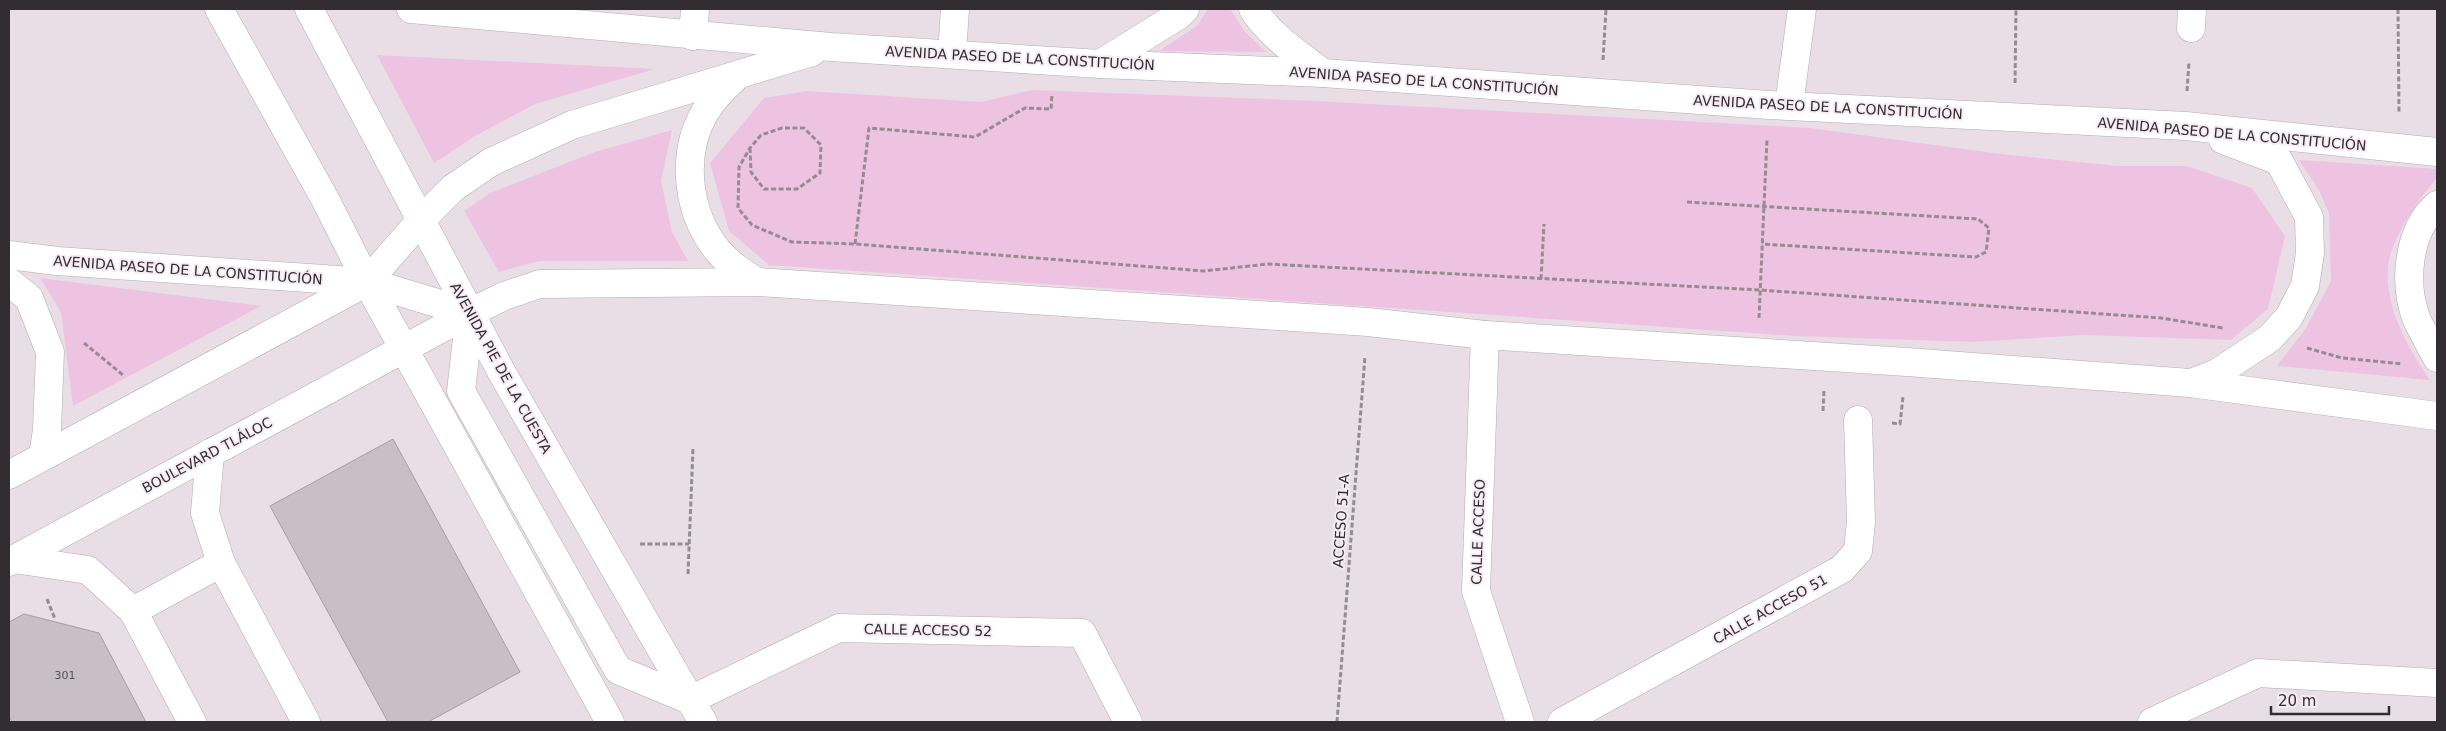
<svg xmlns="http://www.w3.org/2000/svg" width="2446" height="731" font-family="'DejaVu Sans',sans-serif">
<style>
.green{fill:#eec3e1}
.building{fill:#c9bec6;stroke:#a79da4}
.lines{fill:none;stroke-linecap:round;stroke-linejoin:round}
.minor-casing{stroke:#b4aab1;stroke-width:29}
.major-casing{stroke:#b4aab1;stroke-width:29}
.path{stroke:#948c92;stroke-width:3;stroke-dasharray:5 2.5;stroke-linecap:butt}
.minor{stroke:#fff;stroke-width:28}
.major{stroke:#fff;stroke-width:28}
.labels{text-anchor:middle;stroke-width:4;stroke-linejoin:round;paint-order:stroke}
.number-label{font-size:11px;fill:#575156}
.street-label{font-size:14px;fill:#312d30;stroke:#f7ecf3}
</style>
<rect width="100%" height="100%" fill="#e9dee6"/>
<g class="green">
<path d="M1208,9H1230L1245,32L1266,52L1159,51L1197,26Z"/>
<path d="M377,55L655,69L535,104L477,135L434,163Z"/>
<path d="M1032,90L1317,101L1810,128L2001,154L2117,166H2187L2252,188L2285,236L2268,309L2231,340L2084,335L1972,342L1796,336L769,265L729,231L710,163L764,98L808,91L981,102Z"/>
<path d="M672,130L661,181L672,232L688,261H539L499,272L464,211L490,193L595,152Z"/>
<path d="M2299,160L2437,169V178C2419,198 2390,240 2388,267C2385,309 2408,347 2430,380L2277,366L2306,328L2331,281L2329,214L2319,190Z"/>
<path d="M40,278L261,306L73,406L61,312Z"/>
</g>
<g class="building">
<path d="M393,439L520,672L428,722H388L270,506Z"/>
<path d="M24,614L99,633L146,722H12L9,717V622Z"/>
</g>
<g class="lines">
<defs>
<g id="minor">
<path d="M411,9L831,47L1100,64L1323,73L1769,105L2186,126L2437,152"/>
<path d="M1253,9C1270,36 1298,54 1323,73"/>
<path d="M2191,28L2192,9"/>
<path d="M693,36L695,9"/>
<path d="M952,54L955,9"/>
<path d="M1100,64L1179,15L1185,9"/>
<path d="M738,75C726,86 714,97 705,112C680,155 687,213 718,251C729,264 743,273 757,282"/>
<path d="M1789,105L1802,9"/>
<path d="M2437,205C2407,231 2403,285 2417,320C2423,333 2431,346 2437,358"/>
<path d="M9,255L57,261L367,282"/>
<path d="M9,282L29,298L50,352L47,430L43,456"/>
<path d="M470,313L461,391L618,670L690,700L839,628L1082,633L1128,722"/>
<path d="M1485,335L1476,591L1520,722"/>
<path d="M2191,383L2217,373L2270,338L2289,317L2305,286L2310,253L2309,217L2279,161L2223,140"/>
<path d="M210,453L205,513L221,563L306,722"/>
<path d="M9,475L367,282L421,220L453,188L491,162L572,125L812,52"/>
<path d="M14,559L88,570L133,611L192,722"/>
<path d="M9,562L470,313L504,296L540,284L757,282L1368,322L1485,335L1907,362L2190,383L2437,416"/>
<path d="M133,611L221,563"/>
<path d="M1562,722L1842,569L1858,551L1861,522L1858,420"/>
<path d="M2152,722L2258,673L2437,683"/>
</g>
<g id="major">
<path d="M219,9L325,199L367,282L610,722"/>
<path d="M309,9L501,371L703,722"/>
<path d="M367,282L470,313"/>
</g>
</defs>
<use href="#minor" class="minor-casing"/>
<use href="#major" class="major-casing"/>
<g class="path">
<path d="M2398,9L2399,113"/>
<path d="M1603,60L1606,9"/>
<path d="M2015,83L2016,9"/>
<path d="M2187,91L2189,62"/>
<path d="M750,148L751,172L764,189H797L820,173L821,145L804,128H782L761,135L750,148L739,167L738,208L752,225L792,242L855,244L1204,271L1268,264L1760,290L2161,318L2223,328"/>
<path d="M1687,202L1978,219L1989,228L1986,252L1976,257L1762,244"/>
<path d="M855,244L869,128L975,137L1025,108L1051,109L1052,94"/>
<path d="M1541,279L1544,224"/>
<path d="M1759,318L1767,139"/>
<path d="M84,343L123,375"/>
<path d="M2307,348L2342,358L2402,364"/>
<path d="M1823,411L1824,390"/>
<path d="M1892,423L1900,424L1903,397"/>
<path d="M640,544H689"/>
<path d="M688,574L693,448"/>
<path d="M47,599L55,619"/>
<path d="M1337,722L1365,356"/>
</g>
<use href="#minor" class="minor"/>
<use href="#major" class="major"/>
</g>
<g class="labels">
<g class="number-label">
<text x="65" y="679">301</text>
</g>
<g class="street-label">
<text transform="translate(1020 58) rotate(3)" y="5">AVENIDA PASEO DE LA CONSTITUCIÓN</text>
<text transform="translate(1424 81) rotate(4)" y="5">AVENIDA PASEO DE LA CONSTITUCIÓN</text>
<text transform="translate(1828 107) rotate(3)" y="5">AVENIDA PASEO DE LA CONSTITUCIÓN</text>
<text transform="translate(2232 134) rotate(5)" y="5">AVENIDA PASEO DE LA CONSTITUCIÓN</text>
<text transform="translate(188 270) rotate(4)" y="5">AVENIDA PASEO DE LA CONSTITUCIÓN</text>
<text transform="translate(501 368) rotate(61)" y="5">AVENIDA PIE DE LA CUESTA</text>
<text transform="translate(207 455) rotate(-28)" y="5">BOULEVARD TLÁLOC</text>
<text transform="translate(1341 521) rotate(-86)" y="5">ACCESO 51-A</text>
<text transform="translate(1478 532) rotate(-88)" y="5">CALLE ACCESO</text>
<text transform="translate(1770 609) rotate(-29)" y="5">CALLE ACCESO 51</text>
<text transform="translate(928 630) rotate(1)" y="5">CALLE ACCESO 52</text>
</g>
</g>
<rect width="2446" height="731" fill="none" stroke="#312d30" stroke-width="20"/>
<path d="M2271 706v8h118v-8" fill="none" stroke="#312d30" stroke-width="2.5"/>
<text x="2278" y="706" font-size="15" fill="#312d30" stroke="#f7ecf3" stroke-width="4" paint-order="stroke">20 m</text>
</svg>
